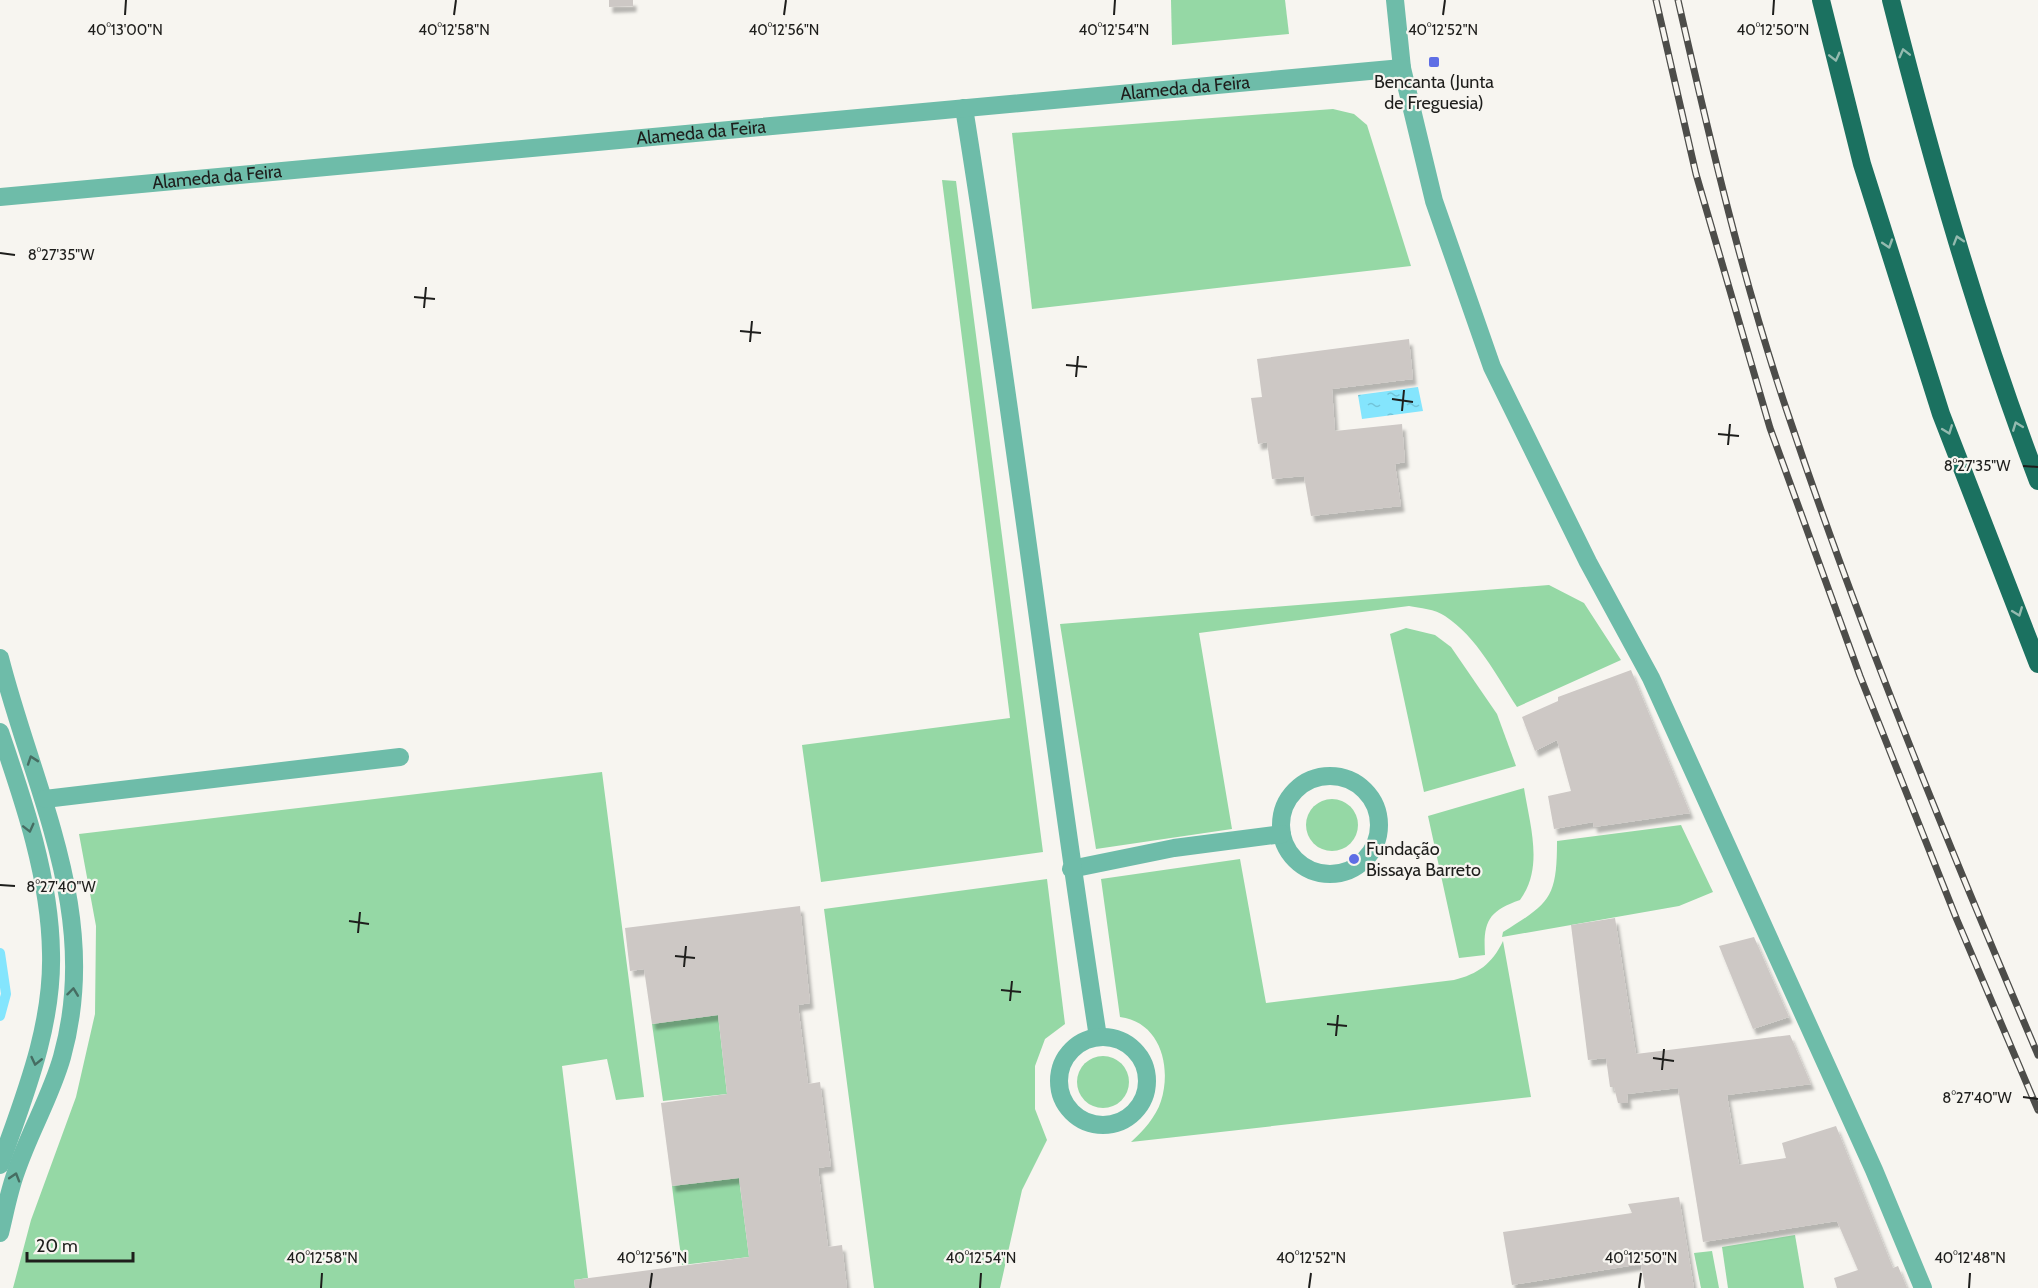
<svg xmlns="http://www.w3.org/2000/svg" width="2038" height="1288" font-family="Cabin,sans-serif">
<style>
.green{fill:#95d8a5}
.water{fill:url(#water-ripples)}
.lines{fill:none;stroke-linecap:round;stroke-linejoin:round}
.stream{stroke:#84e5fd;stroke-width:10}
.building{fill:#cdc8c5;filter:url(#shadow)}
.service{stroke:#6ebca9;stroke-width:18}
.minor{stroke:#6ebca9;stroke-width:18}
.trunk{stroke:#1b7160;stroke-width:18}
.rail-casing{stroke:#4d4d4a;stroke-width:7}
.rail{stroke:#f7f5f0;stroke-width:4.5;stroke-dasharray:14;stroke-linecap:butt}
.oneway{stroke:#94baaf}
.oneway2{stroke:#466d62}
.ticks{fill:none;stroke:#1e1e1c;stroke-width:2}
.poi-dot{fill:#5e6ee5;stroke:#f7f5f0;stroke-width:2}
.labels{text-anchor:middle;stroke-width:4.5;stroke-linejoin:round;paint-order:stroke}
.poi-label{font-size:18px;fill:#1e1e1c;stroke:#f7f5f0}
.street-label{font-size:18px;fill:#1e1e1c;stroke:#f7f5f0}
.ticks-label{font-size:15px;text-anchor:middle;fill:#1e1e1c;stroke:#f7f5f0;stroke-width:4.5;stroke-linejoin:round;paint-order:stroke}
</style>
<defs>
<pattern id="water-ripples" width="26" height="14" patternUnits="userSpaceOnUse" patternTransform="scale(1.5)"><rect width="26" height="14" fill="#84e5fd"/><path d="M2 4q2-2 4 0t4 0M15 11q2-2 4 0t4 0" fill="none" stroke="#72c4d8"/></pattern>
<filter id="shadow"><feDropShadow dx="3.5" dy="6" stdDeviation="1.5" flood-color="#0004"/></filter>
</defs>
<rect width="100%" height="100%" fill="#f7f5f0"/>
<g class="green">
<path d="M1171,0H1285L1289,34L1172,45Z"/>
<path d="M1333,109L1354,114L1367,125L1411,266L1032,309L1012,133Z"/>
<path d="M942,180L956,181L1043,852L821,882L802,745L1010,718Z"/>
<path d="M1549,585L1584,603L1621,660L1517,707C1496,675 1477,637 1445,616C1435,609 1420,608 1409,606L1199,633L1232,829L1096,849L1060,624Z"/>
<path d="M1406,628L1435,635L1451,647L1497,714L1516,766L1424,792L1390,634Z"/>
<path d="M602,772L644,1097L616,1100L607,1059L562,1066L588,1278L574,1280L575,1288H13L31,1220L76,1097L95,1014L96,926L79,834Z"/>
<path d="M1524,788C1530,826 1544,867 1520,900C1488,911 1483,922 1485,955L1459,958L1428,816Z"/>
<circle cx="1332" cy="825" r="26"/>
<path d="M1681,825L1713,892L1679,906L1502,937L1503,932C1550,903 1557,898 1557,841Z"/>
<path d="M1240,859L1266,1003L1454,980C1478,974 1492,964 1503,941L1531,1097L1131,1142C1143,1131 1156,1117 1161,1101C1172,1066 1160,1022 1120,1017L1101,879Z"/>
<path d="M1047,879L1065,1024L1045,1039L1035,1066V1109L1047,1140L1022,1190L1000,1288H874L824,909Z"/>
<path d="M718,1015L727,1094L663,1101L652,1024Z"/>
<circle cx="1103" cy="1082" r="26"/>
<path d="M739,1178L749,1257L682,1265L672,1186Z"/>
<path d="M1795,1235L1804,1288H1728L1722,1247Z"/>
<path d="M1712,1251L1719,1288H1701L1694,1253Z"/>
</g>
<path class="water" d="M1418,387L1423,411L1362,419L1358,395Z"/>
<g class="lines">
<path class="stream" d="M0,953L6,994L0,1016"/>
</g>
<g class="building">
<path d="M609,0H633V6L609,7Z"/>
<path d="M1409,339L1413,379L1332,389L1335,431L1402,424L1405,462L1395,464L1401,506L1311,516L1304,476L1272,479L1267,442L1258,444L1251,398L1262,397L1257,359Z"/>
<path d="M1631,670L1690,813L1594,827L1593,822L1554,829L1548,796L1571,791L1557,740L1535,751L1522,717L1558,701V697Z"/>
<path d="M800,906L810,1003L798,1005L808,1084L820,1082L831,1166L818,1168L828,1247L842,1245L847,1288H575L574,1280L749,1257L739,1178L672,1186L661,1103L727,1094L718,1015L652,1024L644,969L630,971L625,928Z"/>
<path d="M1615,918L1636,1054L1790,1035L1811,1084L1727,1095L1739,1165L1786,1158L1782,1143L1836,1126L1893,1268L1898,1266L1907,1288H1837L1834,1278L1858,1270L1837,1221L1703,1242L1678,1088L1627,1094L1628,1103H1618L1614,1087H1610L1606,1058L1588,1060L1571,925Z"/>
<path d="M1754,937L1789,1017L1753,1029L1719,946Z"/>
<path d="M1679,1197L1694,1288H1645L1641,1264L1512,1285L1503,1232L1632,1213L1628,1204Z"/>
</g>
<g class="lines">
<g class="service">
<circle cx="1330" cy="825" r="49"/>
<path d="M1071,869L1174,848L1282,834"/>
</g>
<g class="minor">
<path d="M1395,0L1402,68L1434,201L1492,367L1588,562L1651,678L1874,1170L1923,1288"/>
<path d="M964,108C1014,417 1050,728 1098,1037"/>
<path id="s1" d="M0,197L1402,68"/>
<path d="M0,658C34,792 102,914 62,1057C51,1096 29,1133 16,1172C9,1191 5,1213 0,1233"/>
<path d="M0,732C24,802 50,878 51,953C53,1027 24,1097 0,1165"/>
<path d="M45,799L400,757"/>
<circle cx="1103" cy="1081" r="44"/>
</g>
<g class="trunk">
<path d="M1821,0L1862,164L1941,414L2038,664"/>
<path d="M1891,0C1932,162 1978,324 2038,481"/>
</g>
<defs>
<g id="rail">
<path d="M1656,0L1696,174L1770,428L1860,676L1957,920L2038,1110"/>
<path d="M1678,0C1710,141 1744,286 1791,423C1863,637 1949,847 2038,1055"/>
</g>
</defs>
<use href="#rail" class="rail-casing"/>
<use href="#rail" class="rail"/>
</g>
<defs><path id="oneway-chevron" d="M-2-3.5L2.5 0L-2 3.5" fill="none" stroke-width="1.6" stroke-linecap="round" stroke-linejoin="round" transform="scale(1.5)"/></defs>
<g class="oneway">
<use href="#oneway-chevron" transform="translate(1904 53) rotate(-104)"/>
<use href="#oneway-chevron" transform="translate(1835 57) rotate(76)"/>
<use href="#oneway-chevron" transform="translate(1958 240) rotate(-107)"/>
<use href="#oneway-chevron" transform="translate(1888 244) rotate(72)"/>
<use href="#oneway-chevron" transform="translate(2017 426) rotate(-111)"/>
<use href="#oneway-chevron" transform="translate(1948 430) rotate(69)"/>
<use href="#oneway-chevron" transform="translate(2018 612) rotate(69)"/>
</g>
<g class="oneway2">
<use href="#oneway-chevron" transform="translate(32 760) rotate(-109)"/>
<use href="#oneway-chevron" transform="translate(29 828) rotate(76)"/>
<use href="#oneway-chevron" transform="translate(73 992) rotate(-83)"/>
<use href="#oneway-chevron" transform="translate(36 1061) rotate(103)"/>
<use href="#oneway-chevron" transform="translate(15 1177) rotate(-73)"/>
</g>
<path class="ticks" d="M125,15L126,0M454,15L456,0M784,15L786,0M1114,15L1115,0M1443,15L1445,0M1773,15L1774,0M0,253L15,255M414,297L435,299M424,308L426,287M740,331L761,333M750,342L752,321M1066,365L1087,367M1076,377L1078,356M1392,399L1413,402M1402,411L1404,390M1718,434L1739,436M1728,445L1730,424M2023,466L2038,467M0,885L15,886M349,921L369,924M358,933L360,912M675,956L695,958M684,967L686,946M1001,990L1021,992M1010,1001L1012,981M1327,1024L1347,1026M1336,1036L1338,1015M1653,1058L1674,1061M1662,1070L1664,1049M2023,1097L2038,1099M321,1288L322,1273M650,1288L652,1273M980,1288L981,1273M1309,1288L1311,1273M1639,1288L1641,1273M1969,1288L1970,1273"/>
<g class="poi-dot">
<rect x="1428" y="56" width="12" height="12" rx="3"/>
<circle cx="1354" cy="859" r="6"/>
</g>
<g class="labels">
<g class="poi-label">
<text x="1434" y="88">Bencanta (Junta<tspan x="1434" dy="21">de Freguesia)</tspan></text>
<text x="1366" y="855" text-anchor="start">Fundação<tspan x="1366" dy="21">Bissaya Barreto</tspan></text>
</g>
<g class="street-label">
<text dy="6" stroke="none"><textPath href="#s1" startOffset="1190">Alameda da Feira</textPath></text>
<text dy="6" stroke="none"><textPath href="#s1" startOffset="704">Alameda da Feira</textPath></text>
<text dy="6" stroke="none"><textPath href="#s1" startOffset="218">Alameda da Feira</textPath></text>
</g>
</g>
<g class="ticks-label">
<text x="125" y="35">40°13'00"N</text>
<text x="454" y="35">40°12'58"N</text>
<text x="784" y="35">40°12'56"N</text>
<text x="1114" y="35">40°12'54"N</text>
<text x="1443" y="35">40°12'52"N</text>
<text x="1773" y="35">40°12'50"N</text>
<text x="61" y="260">8°27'35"W</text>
<text x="1977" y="471">8°27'35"W</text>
<text x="61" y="892">8°27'40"W</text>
<text x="1977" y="1103">8°27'40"W</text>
<text x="322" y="1263">40°12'58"N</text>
<text x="652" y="1263">40°12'56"N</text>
<text x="981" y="1263">40°12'54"N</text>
<text x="1311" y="1263">40°12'52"N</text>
<text x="1641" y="1263">40°12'50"N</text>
<text x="1970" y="1263">40°12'48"N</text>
</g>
<path d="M27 1252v9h106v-9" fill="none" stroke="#1e1e1c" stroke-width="3"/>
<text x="36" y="1252" font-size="18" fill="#1e1e1c" stroke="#f7f5f0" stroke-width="4.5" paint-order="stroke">20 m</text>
</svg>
